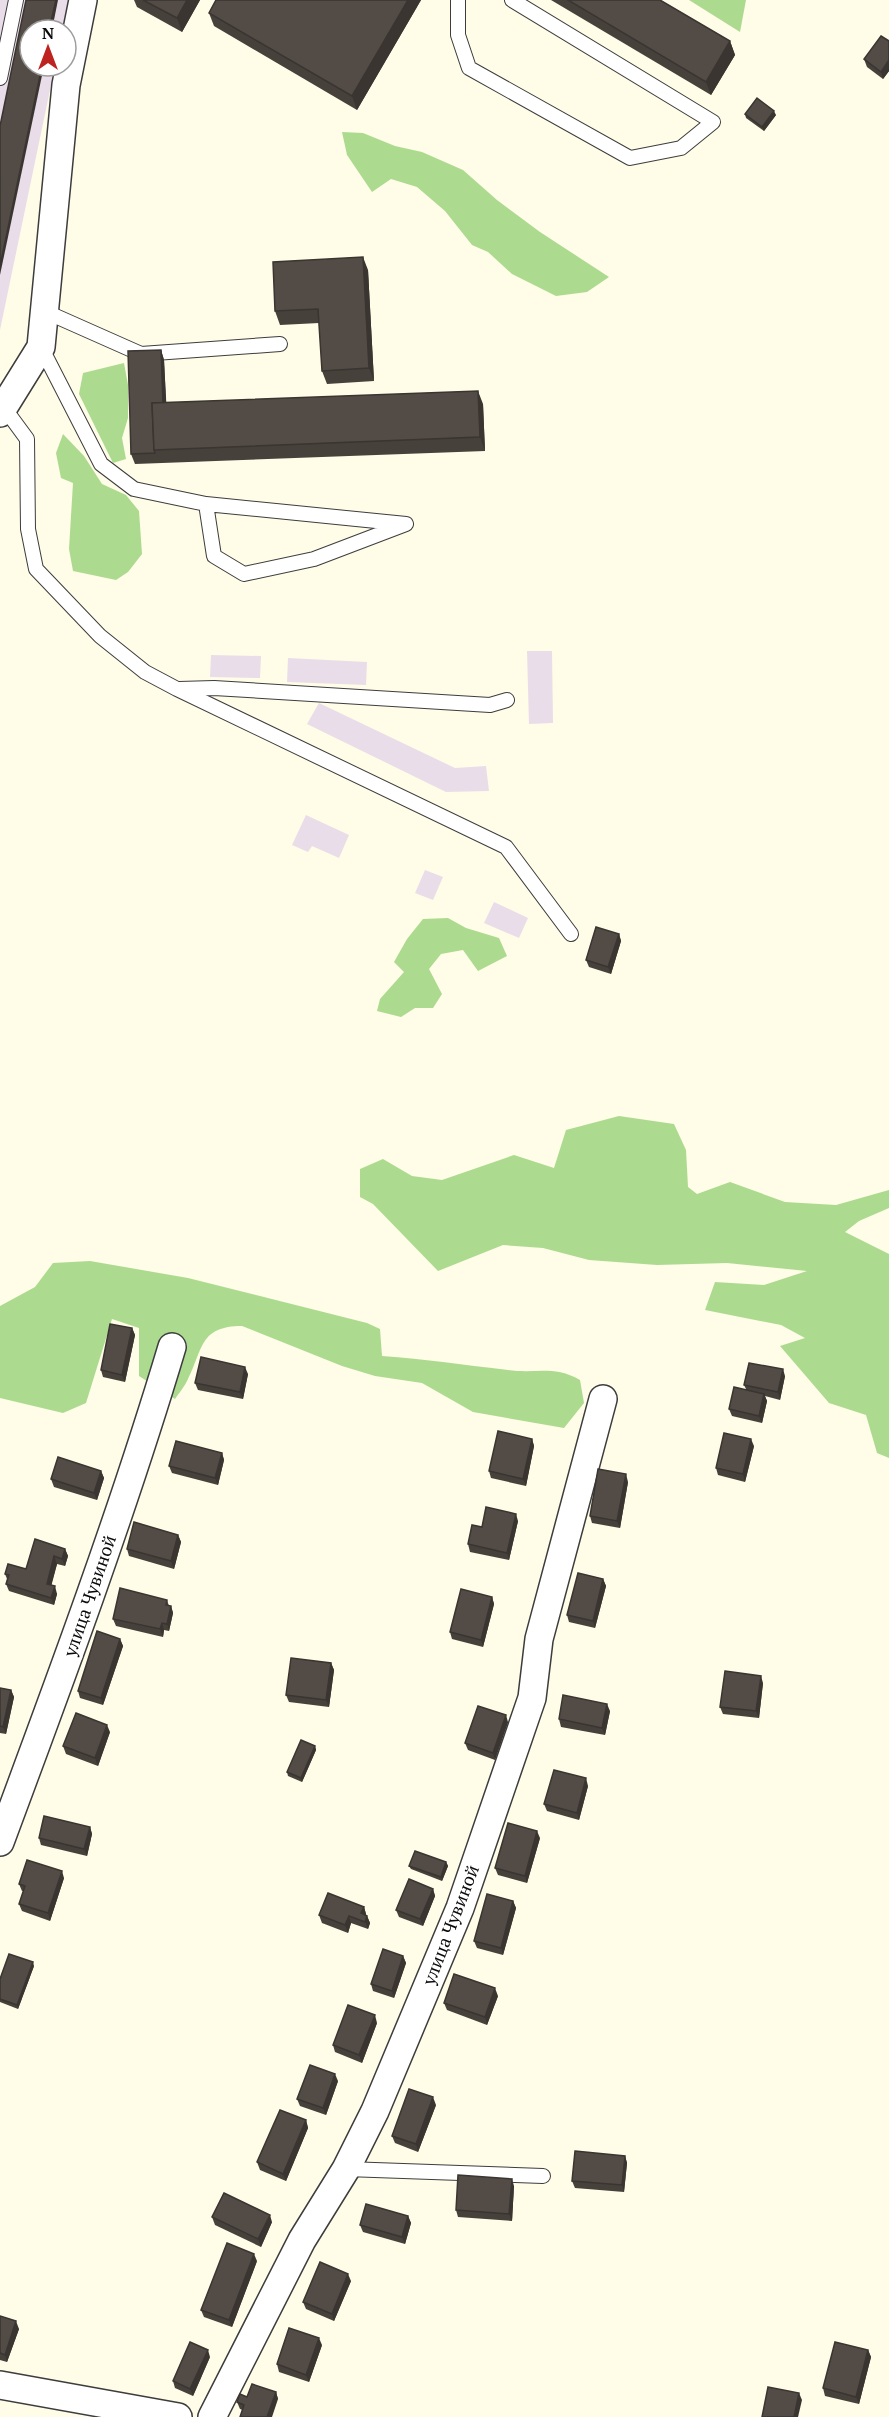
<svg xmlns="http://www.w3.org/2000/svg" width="889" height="2417" font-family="'PT Serif',serif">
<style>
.industrial{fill:#eaddea}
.forest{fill:#acdb90}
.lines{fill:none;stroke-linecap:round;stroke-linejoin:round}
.lane-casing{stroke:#3d3d3d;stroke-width:16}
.street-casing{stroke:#3d3d3d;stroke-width:30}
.lane{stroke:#fff;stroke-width:14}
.street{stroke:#fff;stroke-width:27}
.wall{fill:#47413c}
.shaded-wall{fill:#3a3531}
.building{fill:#534c46;stroke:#3a3531;stroke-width:1.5}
.labels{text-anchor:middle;stroke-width:6;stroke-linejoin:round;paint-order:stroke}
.street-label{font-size:18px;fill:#0a0a0a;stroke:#fff}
</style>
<rect width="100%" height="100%" fill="#fffce7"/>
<g class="industrial">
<path d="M0,0H68L62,30H30V66H55L0,330Z"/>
<path d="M527,651H552L553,723L529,724Z"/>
<path d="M211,655L261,656L260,678L210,677Z"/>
<path d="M288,658L367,662L366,685L287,682Z"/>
<path d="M319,703L455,768L486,766L489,791L446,792L307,724Z"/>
<path d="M306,815L349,835L339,858L312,846L308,852L292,845Z"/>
<path d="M425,870L443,877L433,900L415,893Z"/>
<path d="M494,902L528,918L519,938L484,923Z"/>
</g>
<g class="forest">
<path d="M689,0H746L740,32Z"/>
<path d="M342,132L363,133L395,146L422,152L463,170L497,200L540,232L609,277L587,292L556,296L512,274L488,252L472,245L445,211L417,187L391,179L372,192L347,155Z"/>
<path d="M124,363L128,385V418L122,438L126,459L113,463L79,394L83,373Z"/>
<path d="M63,434L84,456L102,484L126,495L139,511L142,554L128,572L116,580L73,571L69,549L73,483L61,478L56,453Z"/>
<path d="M448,918L466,928L499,938L507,956L478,971L463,950L441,954L429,969L442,994L433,1008H415L401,1017L377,1011L380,999L404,972L394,962L407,939L423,919Z"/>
<path d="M619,1116L674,1124L686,1150L688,1187L697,1194L730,1182L785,1202L836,1205L889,1190V1208L859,1221L845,1232L889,1254V1458L877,1453L866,1415L829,1403L780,1346L805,1338L781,1325L705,1310L715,1282L764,1285L807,1271L727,1263L657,1265L589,1260L543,1248L503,1245L438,1271L373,1204L360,1197V1169L383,1159L412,1176L442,1180L514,1155L554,1168L566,1130Z"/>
<path d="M90,1261L188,1278L367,1323L380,1329L382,1356C425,1359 465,1365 508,1370C535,1374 554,1365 580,1380L584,1403L564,1428L473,1412L422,1383L375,1376L342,1366L242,1326C199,1326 203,1350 188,1379C185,1386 179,1393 175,1399L139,1376V1328L112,1319L86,1403L63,1413L0,1398V1306L35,1287L53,1263Z"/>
</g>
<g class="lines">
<defs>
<g id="lane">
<path d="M458,0V35L469,68L630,158L681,148L713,122L512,0"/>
<path d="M0,78L16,0"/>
<path d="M44,311L141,354L280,344"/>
<path d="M41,347L101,464L134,489L206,504L214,556L244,574L314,559L406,524L206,504"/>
<path d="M2,405L27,439L28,529L36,569L100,636L145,672L177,689L506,847L571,934"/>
<path d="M179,689L214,688L490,705L507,700"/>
<path d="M346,2169L543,2176"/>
</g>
<g id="street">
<path d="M0,413L41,347L66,85L83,0"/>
<path d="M0,1842C61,1678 122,1514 172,1347"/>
<path d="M0,2385L178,2417"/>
<path d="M212,2417L302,2240L346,2169L375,2111L460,1908L532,1698L539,1639L603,1399"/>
</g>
</defs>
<use href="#lane" class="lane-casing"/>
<use href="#street" class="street-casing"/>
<use href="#lane" class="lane"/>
<use href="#street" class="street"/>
</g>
<g class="wall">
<path d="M134,0H200L182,32L137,7Z"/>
<path d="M216,0H421L357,110L214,26L209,13Z"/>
<path d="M551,0H660L730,41L735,55L711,95Z"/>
<path d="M889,41V71L883,79L867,67L864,59Z"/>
<path d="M745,114L776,115L764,131L746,118Z"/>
<path d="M368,270L374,381L327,384L322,371L319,323L280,325L275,311Z"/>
<path d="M161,350L164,360L166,403L483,404L485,451L135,464L131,454Z"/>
<path d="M619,934L621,941L611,974L589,967L586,960Z"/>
<path d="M132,1328L135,1335L125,1382L103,1377L101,1370Z"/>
<path d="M248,1374L243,1399L198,1390L195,1383Z"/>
<path d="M785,1376L780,1400L765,1396L767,1401L762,1423L732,1416L729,1409L746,1389L744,1385Z"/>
<path d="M532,1439L534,1446L526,1486L491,1478L489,1471Z"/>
<path d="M754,1446L745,1482L718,1475L716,1468Z"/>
<path d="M222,1453L224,1460L218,1485L172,1473L169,1466Z"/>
<path d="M101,1471L104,1478L97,1500L54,1487L51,1479Z"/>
<path d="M628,1482L620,1528L592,1523L590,1516Z"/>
<path d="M518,1521L509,1560L470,1552L468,1544L482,1527Z"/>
<path d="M178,1535L181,1542L174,1569L129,1556L127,1549Z"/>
<path d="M65,1549L68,1556L65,1566L57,1564L51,1585L57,1594L54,1605L9,1591L6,1584L7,1579L5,1574L26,1569Z"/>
<path d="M603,1579L606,1586L595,1628L569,1622L567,1615Z"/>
<path d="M492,1597L494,1604L483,1647L452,1639L450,1632Z"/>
<path d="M167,1600L169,1606H171L173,1613L169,1631L164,1630L163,1637L116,1626L113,1619Z"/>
<path d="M120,1639L123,1646L103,1705L80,1698L78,1691Z"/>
<path d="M331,1663L334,1670L329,1707L289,1702L286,1695Z"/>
<path d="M763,1683L759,1718L723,1714L720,1707Z"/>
<path d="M0,1688L11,1690L14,1697L6,1734L0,1733Z"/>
<path d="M610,1711L605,1735L561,1727L559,1719Z"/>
<path d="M508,1722L495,1760L468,1750L465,1743Z"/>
<path d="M110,1732L98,1766L66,1754L63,1746Z"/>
<path d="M315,1746L316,1750L302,1782L288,1776L287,1772Z"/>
<path d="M588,1786L579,1820L547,1811L544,1804Z"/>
<path d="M90,1827L92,1834L87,1856L41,1845L39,1838Z"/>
<path d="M540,1838L527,1883L498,1875L495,1868Z"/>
<path d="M446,1862L448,1866L442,1881L411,1869L409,1866Z"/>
<path d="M64,1878L50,1921L22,1911L19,1904L24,1891H22L19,1884Z"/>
<path d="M433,1889L435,1896L423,1926L399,1917L396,1910Z"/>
<path d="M513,1901L516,1908L503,1955L477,1948L474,1941Z"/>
<path d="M364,1907L366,1914V1915L367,1916L370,1923L368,1929L351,1923L348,1933L322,1923L319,1915Z"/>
<path d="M403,1956L406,1963L394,1998L373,1991L371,1984Z"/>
<path d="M34,1966L18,2009L0,2002V1979Z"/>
<path d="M498,1996L487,2025L447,2010L444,2003Z"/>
<path d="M377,2023L362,2063L335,2052L333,2045Z"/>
<path d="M338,2081L326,2115L300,2106L297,2099Z"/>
<path d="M436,2105L418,2152L395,2143L392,2136Z"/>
<path d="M306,2120L308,2128L286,2181L260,2170L257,2162Z"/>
<path d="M625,2156L627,2163L624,2192L575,2188L572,2181Z"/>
<path d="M514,2186L512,2221L458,2217L456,2210Z"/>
<path d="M408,2216L411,2223L405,2244L363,2232L360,2225Z"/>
<path d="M212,2217L272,2222L261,2247L215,2225Z"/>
<path d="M257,2261L232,2327L204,2317L201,2310Z"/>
<path d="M351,2281L334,2321L306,2309L303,2302Z"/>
<path d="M0,2316L19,2329L7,2362L0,2360Z"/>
<path d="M322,2345L309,2382L279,2372L277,2364Z"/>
<path d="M868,2350L871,2357L859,2404L825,2396L823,2388Z"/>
<path d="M210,2357L193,2396L175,2388L173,2381Z"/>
<path d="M276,2392L278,2399L243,2410L240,2409L237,2402L247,2397Z"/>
</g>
<g class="shaded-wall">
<path d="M56,0H58L52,30H49Z"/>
<path d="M187,0H200L182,32L177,18Z"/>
<path d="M408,0H421L357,110L352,96Z"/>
<path d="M730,41L735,55L711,95L706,82Z"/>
<path d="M889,60V71L883,79L881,72Z"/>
<path d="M42,66H44L0,275V266Z"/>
<path d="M774,111L776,115L764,131L762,127Z"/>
<path d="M363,257L368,270L374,381L369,368Z"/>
<path d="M161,350L164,360L167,416L163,406Z"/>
<path d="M478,391L483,404L485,451L480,437Z"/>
<path d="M619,934L621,941L611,974L608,967Z"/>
<path d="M132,1328L135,1335L125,1382L122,1375Z"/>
<path d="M245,1367L248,1374L243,1399L240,1392Z"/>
<path d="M783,1369L785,1376L780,1400L778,1392Z"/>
<path d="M764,1394L767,1401L762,1423L759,1416Z"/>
<path d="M532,1439L534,1446L526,1486L523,1479Z"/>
<path d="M751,1439L754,1446L745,1482L743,1474Z"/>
<path d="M222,1453L224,1460L218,1485L215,1478Z"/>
<path d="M101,1471L104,1478L97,1500L94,1493Z"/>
<path d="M626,1474L628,1482L620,1528L617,1521Z"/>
<path d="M516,1514L518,1521L509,1560L507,1553Z"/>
<path d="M178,1535L181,1542L174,1569L171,1561Z"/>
<path d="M65,1549L68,1556L65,1566L62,1559Z"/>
<path d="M54,1556L57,1564L50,1591L47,1584Z"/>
<path d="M603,1579L606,1586L595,1628L593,1621Z"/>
<path d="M55,1586L57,1594L54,1605L51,1598Z"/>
<path d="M492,1597L494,1604L483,1647L481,1640Z"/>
<path d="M171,1606L173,1613L169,1631L167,1624Z"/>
<path d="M162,1623L164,1630L163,1637L160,1629Z"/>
<path d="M120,1639L123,1646L103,1705L101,1698Z"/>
<path d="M331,1663L334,1670L329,1707L326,1700Z"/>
<path d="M761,1676L763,1683L759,1718L756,1711Z"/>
<path d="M11,1690L14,1697L6,1734L3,1727Z"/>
<path d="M607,1704L610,1711L605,1735L602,1728Z"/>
<path d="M506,1715L508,1722L495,1760L493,1753Z"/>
<path d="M107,1725L110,1732L98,1766L95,1758Z"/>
<path d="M315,1746L316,1750L302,1782L301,1778Z"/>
<path d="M586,1778L588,1786L579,1820L577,1813Z"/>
<path d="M90,1827L92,1834L87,1856L84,1849Z"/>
<path d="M537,1831L540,1838L527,1883L525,1876Z"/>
<path d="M446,1862L448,1866L442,1881L441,1877Z"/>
<path d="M62,1871L64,1878L50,1921L48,1913Z"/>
<path d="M433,1889L435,1896L423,1926L420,1919Z"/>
<path d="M513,1901L516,1908L503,1955L501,1948Z"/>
<path d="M364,1907L366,1914L363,1921L361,1913Z"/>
<path d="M349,1916L351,1923L348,1933L345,1925Z"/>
<path d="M367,1916L370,1923L368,1929L365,1922Z"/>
<path d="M403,1956L406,1963L394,1998L392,1991Z"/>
<path d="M33,1962L34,1966L18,2009L17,2005Z"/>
<path d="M495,1988L498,1996L487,2025L485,2017Z"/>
<path d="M375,2015L377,2023L362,2063L359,2055Z"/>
<path d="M335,2074L338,2081L326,2115L323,2108Z"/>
<path d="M433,2097L436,2105L418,2152L416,2144Z"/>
<path d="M306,2120L308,2128L286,2181L283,2174Z"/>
<path d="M625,2156L627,2163L624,2192L622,2185Z"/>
<path d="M512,2179L514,2186L512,2221L509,2214Z"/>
<path d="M270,2215L272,2222L261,2247L258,2239Z"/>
<path d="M408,2216L411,2223L405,2244L402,2237Z"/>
<path d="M254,2254L257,2261L232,2327L229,2320Z"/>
<path d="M348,2274L351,2281L334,2321L332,2314Z"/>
<path d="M16,2321L19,2329L7,2362L5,2355Z"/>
<path d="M319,2338L322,2345L309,2382L306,2375Z"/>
<path d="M208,2350L210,2357L193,2396L190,2389Z"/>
<path d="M868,2350L871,2357L859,2404L856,2397Z"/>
<path d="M276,2392L278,2399L272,2417H267Z"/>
<path d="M799,2393L802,2400L798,2417H794Z"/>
</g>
<g class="building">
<path d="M26,0H56L49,30H30V66H42L0,266V126Z"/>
<path d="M143,0H187L177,18Z"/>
<path d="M216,0H408L352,96L209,13Z"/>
<path d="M568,0H660L730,41L706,82Z"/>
<path d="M881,36L889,41V60L881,72L864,59Z"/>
<path d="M757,98L774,111L762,127L745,114Z"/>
<path d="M363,257L369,368L322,371L318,309L275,311L273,262Z"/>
<path d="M161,350L163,403H152L154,450L155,453L131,454L128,351Z"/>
<path d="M478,391L480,437L154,450L152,403Z"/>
<path d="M596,927L619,934L608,967L586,960Z"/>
<path d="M110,1324L132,1328L122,1375L101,1370Z"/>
<path d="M201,1357L245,1367L240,1392L195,1383Z"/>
<path d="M749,1363L783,1369L778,1392L744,1385Z"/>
<path d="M734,1387L764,1394L759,1416L729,1409Z"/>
<path d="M498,1431L532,1439L523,1479L489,1471Z"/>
<path d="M724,1433L751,1439L743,1474L716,1468Z"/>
<path d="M176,1441L222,1453L215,1478L169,1466Z"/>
<path d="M58,1457L101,1471L94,1493L51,1479Z"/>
<path d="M598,1469L626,1474L617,1521L590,1516Z"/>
<path d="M486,1507L516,1514L507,1553L468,1544L472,1525L482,1527Z"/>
<path d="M134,1522L178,1535L171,1561L127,1549Z"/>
<path d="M35,1539L65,1549L62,1559L54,1556L47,1584L55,1586L51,1598L6,1584L9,1575L5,1574L8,1564L26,1569Z"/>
<path d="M578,1573L603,1579L593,1621L567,1615Z"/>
<path d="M120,1588L167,1600L166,1605L171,1606L167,1624L162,1623L160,1629L113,1619Z"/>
<path d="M461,1589L492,1597L481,1640L450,1632Z"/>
<path d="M97,1631L120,1639L101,1698L78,1691Z"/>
<path d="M291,1658L331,1663L326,1700L286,1695Z"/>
<path d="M725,1671L761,1676L756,1711L720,1707Z"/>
<path d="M0,1688L11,1690L3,1727L0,1726Z"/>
<path d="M563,1695L607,1704L602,1728L559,1719Z"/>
<path d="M478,1706L506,1715L493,1753L465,1743Z"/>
<path d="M76,1713L107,1725L95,1758L63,1746Z"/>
<path d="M301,1740L315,1746L301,1778L287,1772Z"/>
<path d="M554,1770L586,1778L577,1813L544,1804Z"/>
<path d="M44,1816L90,1827L84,1849L39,1838Z"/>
<path d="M508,1823L537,1831L525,1876L495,1868Z"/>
<path d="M415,1851L446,1862L441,1877L409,1866Z"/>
<path d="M27,1860L62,1871L48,1913L19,1904L25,1886L19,1884Z"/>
<path d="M409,1879L433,1889L420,1919L396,1910Z"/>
<path d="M328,1893L364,1907L361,1913L367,1916L365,1922L349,1916L345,1925L319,1915Z"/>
<path d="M487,1894L513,1901L501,1948L474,1941Z"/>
<path d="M383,1949L403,1956L392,1991L371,1984Z"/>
<path d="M9,1954L33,1962L17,2005L0,1999V1979Z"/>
<path d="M454,1974L495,1988L485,2017L444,2003Z"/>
<path d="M348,2005L375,2015L359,2055L333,2045Z"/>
<path d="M310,2065L335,2074L323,2108L297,2099Z"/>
<path d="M409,2089L433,2097L416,2144L392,2136Z"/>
<path d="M280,2110L306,2120L283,2174L257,2162Z"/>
<path d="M575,2151L625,2156L622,2185L572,2181Z"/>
<path d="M458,2175L512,2179L509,2214L456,2210Z"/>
<path d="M224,2193L270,2215L258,2239L212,2217Z"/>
<path d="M366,2204L408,2216L402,2237L360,2225Z"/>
<path d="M227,2243L254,2254L229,2320L201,2310Z"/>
<path d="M320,2262L348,2274L332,2314L303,2302Z"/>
<path d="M0,2316L16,2321L5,2355L0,2353Z"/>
<path d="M289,2328L319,2338L306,2375L277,2364Z"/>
<path d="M190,2342L208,2350L190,2389L173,2381Z"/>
<path d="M835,2342L868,2350L856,2397L823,2388Z"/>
<path d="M252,2384L276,2392L267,2417H240L244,2405L237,2402L240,2394L247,2397Z"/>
<path d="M768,2387L799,2393L794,2417H762Z"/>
</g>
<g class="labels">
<g class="street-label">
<text transform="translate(90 1596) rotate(-71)" y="6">улица Чувиной</text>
<text transform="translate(451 1925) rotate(-69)" y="6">улица Чувиной</text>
</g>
</g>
<g transform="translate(48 48)"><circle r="28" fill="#ffffff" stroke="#9d9d9d" stroke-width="1.5"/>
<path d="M0-4.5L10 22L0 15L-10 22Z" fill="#bd231f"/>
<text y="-9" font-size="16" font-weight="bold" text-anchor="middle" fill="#0a0a0a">N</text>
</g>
</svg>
